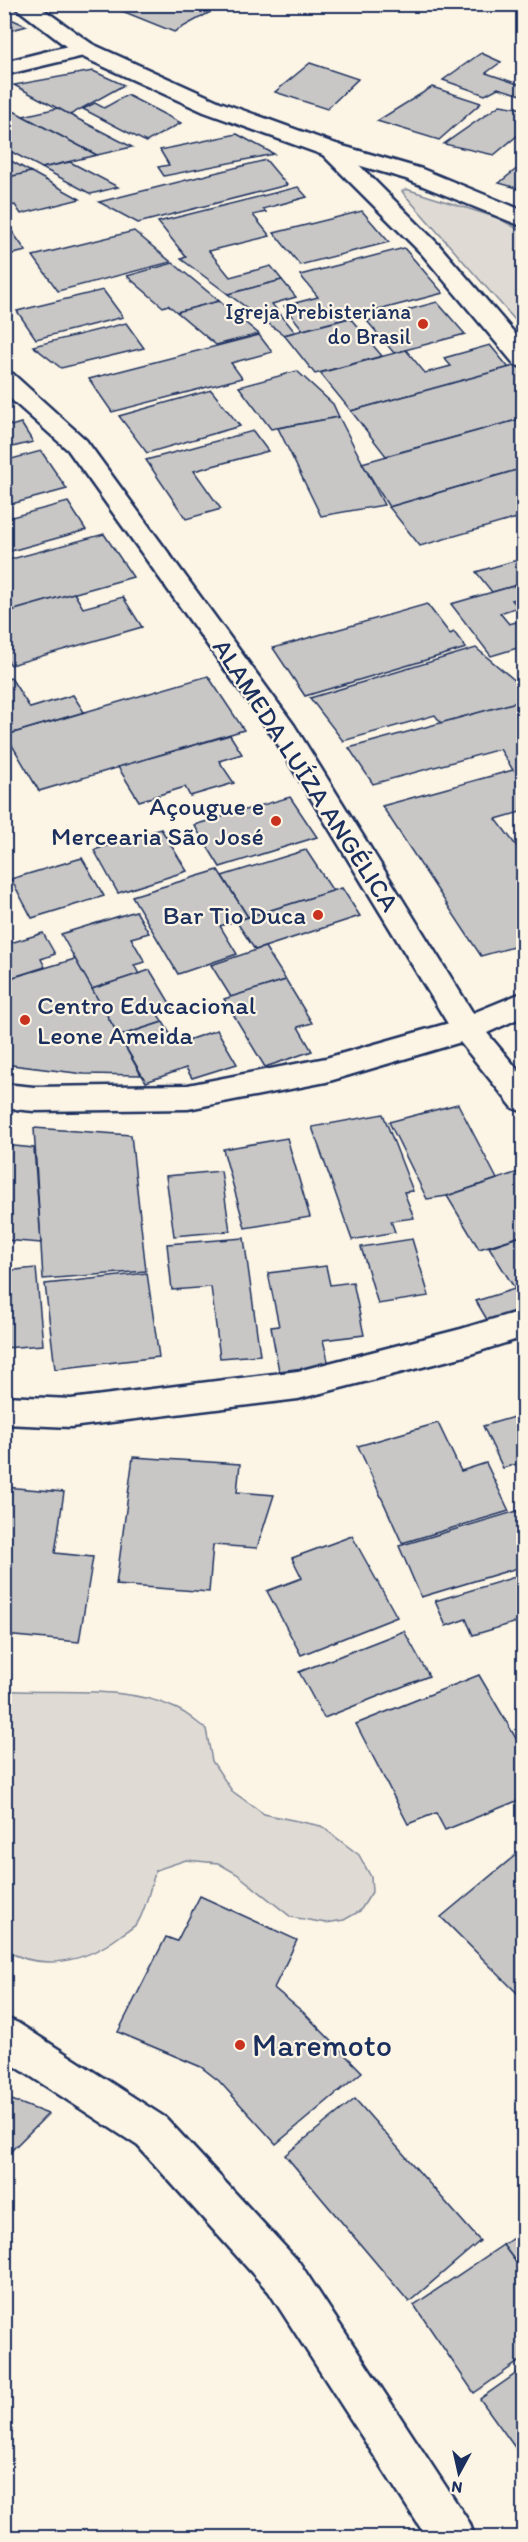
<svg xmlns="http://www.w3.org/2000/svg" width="528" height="2542" font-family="Itim,sans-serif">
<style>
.green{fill:#dfdbd4;stroke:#7d8599;stroke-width:1.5}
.building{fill:#c8c7c6;stroke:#1b2f5e;stroke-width:1.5}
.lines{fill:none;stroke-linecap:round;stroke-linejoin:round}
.street-casing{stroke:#1b2f5e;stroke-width:5}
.secondary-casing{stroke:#1b2f5e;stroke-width:5}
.street{fill:#fcf5e5;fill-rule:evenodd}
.secondary{fill:#fcf5e5;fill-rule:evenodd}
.poi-dot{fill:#c8321e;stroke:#fcf5e5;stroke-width:2}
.labels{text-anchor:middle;stroke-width:4.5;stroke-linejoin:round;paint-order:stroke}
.far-poi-label{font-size:22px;fill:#1b2f5e;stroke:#fcf5e5;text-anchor:end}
.street-label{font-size:26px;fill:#1b2f5e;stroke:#fcf5e5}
.poi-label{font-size:26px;fill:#1b2f5e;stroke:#fcf5e5;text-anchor:end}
.near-poi-label{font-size:32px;fill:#1b2f5e;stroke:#fcf5e5;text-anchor:start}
</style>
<rect width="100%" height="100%" fill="#fcf5e5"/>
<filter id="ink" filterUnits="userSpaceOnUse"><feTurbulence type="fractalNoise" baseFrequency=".0167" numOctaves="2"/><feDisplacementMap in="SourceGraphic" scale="12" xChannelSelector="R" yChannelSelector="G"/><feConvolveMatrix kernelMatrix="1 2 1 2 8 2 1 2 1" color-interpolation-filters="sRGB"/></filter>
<g filter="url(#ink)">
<g class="green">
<path d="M406,189L498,218L523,232V329L404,194L402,191Z"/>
<path d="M4,1690C60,1695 123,1684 175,1708C186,1712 196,1722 206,1729L212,1761L232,1791L264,1814L321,1826L359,1855L371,1877L372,1892L360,1911L344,1920L326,1923L291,1917L237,1874L218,1863L186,1860L156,1870C150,1886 147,1907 138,1922C134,1928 125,1932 120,1936C87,1961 42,1973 4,1949Z"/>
</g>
<g class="building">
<path d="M128,4H225L174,32L122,11Z"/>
<path d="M4,16L27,26L4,32Z"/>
<path d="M481,53L501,62L486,73L524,86V92L521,95L498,88L485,95L443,80Z"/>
<path d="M310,63L358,79L327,109L275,92Z"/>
<path d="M93,71L124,85L70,115L14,85Z"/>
<path d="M432,87L481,103L439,140L377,121Z"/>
<path d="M127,95L181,123L146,142L83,109L95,103L104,108Z"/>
<path d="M500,105L524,109V130L494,155L444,144Z"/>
<path d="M4,106L23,116L97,155L42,168L4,148Z"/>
<path d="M58,108L70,115L132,147L97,155L23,116Z"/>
<path d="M237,134L274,154L164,176L158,167L169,165L160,150Z"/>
<path d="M4,157L31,172L4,178Z"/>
<path d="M266,160L287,185L138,223L99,202Z"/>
<path d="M70,162L118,187L91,194L42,168Z"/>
<path d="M524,163V190L499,183Z"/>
<path d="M31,172L80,199L21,214L15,205L4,207V178Z"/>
<path d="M298,187L307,197L263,209L266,212L253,215L270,236L209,251L230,277L271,266L282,280L228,294L181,259L186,257L158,222Z"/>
<path d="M362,211L389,242L300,265L274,233Z"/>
<path d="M4,220L26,251L4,256Z"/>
<path d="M134,231L171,262L58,291L33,256Z"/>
<path d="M404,248L443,293L303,330L284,306L318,297L300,275Z"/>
<path d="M173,263L219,301L177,312L168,305L163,307L127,276Z"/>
<path d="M282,280L296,297L272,304L295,332L284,335L228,294Z"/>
<path d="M103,290L123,317L36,339L17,311Z"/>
<path d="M219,301L259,334L216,345L177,312Z"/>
<path d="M437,302L465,334L394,353L367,321Z"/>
<path d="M350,318L382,356L315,374L284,335Z"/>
<path d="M126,323L144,348L61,368L33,346Z"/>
<path d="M259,335L272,352L231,363L242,378L112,412L89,379Z"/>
<path d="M490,345L509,368L351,411L320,373L406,350L425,373L451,366L444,358Z"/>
<path d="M521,364L524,367V418L386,456L351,411Z"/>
<path d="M297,371L333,404L339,417L271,429L239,387Z"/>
<path d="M211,390L240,426L147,453L119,416Z"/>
<path d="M4,417L11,426L21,423L33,442L4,449Z"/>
<path d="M339,417L384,505L321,516L278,428Z"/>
<path d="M517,420L524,427V468L389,507L362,463Z"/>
<path d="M253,431L268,451L194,471L221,509L186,519L146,460Z"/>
<path d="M41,451L67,489L4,506V461Z"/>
<path d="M520,469L524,474V516L420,546L389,507Z"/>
<path d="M68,502L86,530L4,553V519Z"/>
<path d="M104,534L133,577L4,613V561Z"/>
<path d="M524,558V583L492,592L476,572Z"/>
<path d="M524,583V597L512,600L518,607L500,613L509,624L524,620V646L491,656L451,604Z"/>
<path d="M74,593L83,608L123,597L142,627L11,665L8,661L4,662V613Z"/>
<path d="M427,604L450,634L454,632L466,648L305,696L273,648Z"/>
<path d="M476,648L524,688V700L441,723L435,715L343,741L310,698Z"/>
<path d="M208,676L244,730L39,791L6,735Z"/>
<path d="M11,678L30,708L73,695L84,712L6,735L4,680Z"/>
<path d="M524,700V811L496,819L524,856V944L481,956L382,806L513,770L500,749L373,784L349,748Z"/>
<path d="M230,735L242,754L219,761L234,783L190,796L185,787L139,801L118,767Z"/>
<path d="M290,797L317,837L220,867L194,825Z"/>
<path d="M161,829L187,871L118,893L94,850Z"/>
<path d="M306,850L333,891L248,917L222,876Z"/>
<path d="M82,858L104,896L32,918L11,879Z"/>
<path d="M218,870L248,917L220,926L237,954L178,974L132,896Z"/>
<path d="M342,888L360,916L255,950L236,921Z"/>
<path d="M136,911L149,933L131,938L145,962L134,965L139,974L92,989L61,934Z"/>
<path d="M43,933L55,954L41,959L45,967L4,980V945Z"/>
<path d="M265,947L286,980L231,997L211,965Z"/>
<path d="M75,959L119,1036L141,1075L84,1074L4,1064V980Z"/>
<path d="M150,970L174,1010L158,1015L163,1022L119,1036L92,989Z"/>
<path d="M286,980L312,1023L298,1027L312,1051L265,1067L224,999Z"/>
<path d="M163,1022L176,1044L217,1030L237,1064L192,1078L186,1068L146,1082L119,1036Z"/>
<path d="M458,1104L497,1179L447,1196L427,1199L389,1122Z"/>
<path d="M383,1114L413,1191L404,1192L414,1218L391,1221L395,1232L352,1240L312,1127Z"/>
<path d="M34,1128L131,1135L146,1271L43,1279Z"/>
<path d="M287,1138L310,1217L245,1228L223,1149Z"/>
<path d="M4,1145L34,1148L41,1243L4,1240Z"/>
<path d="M524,1170V1235L479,1249L447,1196Z"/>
<path d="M221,1171L230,1231L174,1236L166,1176Z"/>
<path d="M524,1235V1286L515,1289L489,1247Z"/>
<path d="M244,1238L260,1355L220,1358L211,1287L172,1290L167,1244Z"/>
<path d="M412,1239L429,1296L378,1304L361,1247Z"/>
<path d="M326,1266L330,1285L353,1282L364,1335L323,1340L329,1365L279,1371L271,1327L279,1326L268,1273Z"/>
<path d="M36,1268L43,1345L4,1348V1271Z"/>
<path d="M147,1273L159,1357L55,1369L45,1284Z"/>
<path d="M524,1286V1317L492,1328L476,1301Z"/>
<path d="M524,1414V1462L503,1468L483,1426Z"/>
<path d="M438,1423L461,1471L486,1463L509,1511L402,1543L358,1446Z"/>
<path d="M133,1457L240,1464L237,1492L274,1495L257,1548L213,1545L209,1592L116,1585Z"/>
<path d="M4,1487L64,1492L55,1553L93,1557L79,1642L4,1635Z"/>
<path d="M524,1509V1566L421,1597L399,1546Z"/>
<path d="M352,1536L397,1617L301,1655L267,1591L302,1578L292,1558Z"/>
<path d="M522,1575L524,1620L473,1635L466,1619L446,1626L435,1601Z"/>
<path d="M404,1631L429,1676L324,1718L299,1672Z"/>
<path d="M479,1675L524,1752V1798L445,1830L436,1813L408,1824L356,1724Z"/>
<path d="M524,1848V2000L441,1917Z"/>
<path d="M200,1896L297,1940L274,1988L303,2012L362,2072L276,2144L219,2081L201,2067L118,2032L166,1937L177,1941Z"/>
<path d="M4,2097L48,2114L4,2158Z"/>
<path d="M355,2099L480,2241L409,2302L285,2155Z"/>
<path d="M524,2231V2273L503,2245Z"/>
<path d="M503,2245L524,2273V2358L474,2393L414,2305Z"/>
<path d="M524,2368V2460L480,2399Z"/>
</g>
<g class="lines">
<defs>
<g id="street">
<path d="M84,42L92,44L95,49L92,54L4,75V62Z"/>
<path d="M331,143L339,145L438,244L524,344V367L515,365L422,254L323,155L320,150L323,145Z"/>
<path d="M467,1018L478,1021L482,1029L478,1037L326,1082L188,1109L34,1111L4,1108V1084L34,1087L188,1085L326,1058Z"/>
<path d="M524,1310V1337L461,1357L298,1399L71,1427L4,1424V1396L71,1399L298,1371L461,1329Z"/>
</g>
<g id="secondary">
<path d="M11,4H36L92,44L220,102L339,145L422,169L524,211V227L406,179L323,155L204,112L76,54Z"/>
<path d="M4,372L13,374L86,440L294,725L473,1013L524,992V1016L487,1033L524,1077V1112L513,1108L456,1037L274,738L68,450L4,393Z"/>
<path d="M4,2017L18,2023L166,2118L299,2262L469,2522L475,2538H427L269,2292L138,2146L4,2059Z"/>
</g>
</defs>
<use href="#street" class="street-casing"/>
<use href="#secondary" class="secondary-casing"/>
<use href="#street" class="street"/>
<use href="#secondary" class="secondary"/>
</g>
</g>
<g class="poi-dot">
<circle cx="423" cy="324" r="6"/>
<circle cx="276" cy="821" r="6"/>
<circle cx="318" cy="915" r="6"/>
<circle cx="25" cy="1020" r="6"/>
<circle cx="240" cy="2045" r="6"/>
</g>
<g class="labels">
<g class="far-poi-label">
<text x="411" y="319">Igreja Prebisteriana<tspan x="411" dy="25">do Brasil</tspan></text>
</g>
<g class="street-label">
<text transform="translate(306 775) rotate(57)" y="9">ALAMEDA LUÍZA ANGÉLICA</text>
</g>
<g class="poi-label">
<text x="264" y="815">Açougue e<tspan x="264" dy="30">Mercearia São José</tspan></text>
<text x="306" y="924">Bar Tio Duca</text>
<text x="37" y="1014" text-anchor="start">Centro Educacional<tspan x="37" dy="30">Leone Ameida</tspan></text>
</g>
<g class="near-poi-label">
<text x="252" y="2056">Maremoto</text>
</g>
</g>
<rect width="528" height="2542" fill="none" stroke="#fcf5e5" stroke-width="24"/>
<rect x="12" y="12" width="504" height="2518" fill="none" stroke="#1b2f5e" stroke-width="2" filter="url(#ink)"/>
<g transform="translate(459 2473) rotate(188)" stroke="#fcf5e5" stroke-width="4.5" paint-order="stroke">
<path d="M0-4.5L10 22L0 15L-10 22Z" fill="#1b2f5e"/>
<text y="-9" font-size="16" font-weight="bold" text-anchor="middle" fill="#1b2f5e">N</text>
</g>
</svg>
